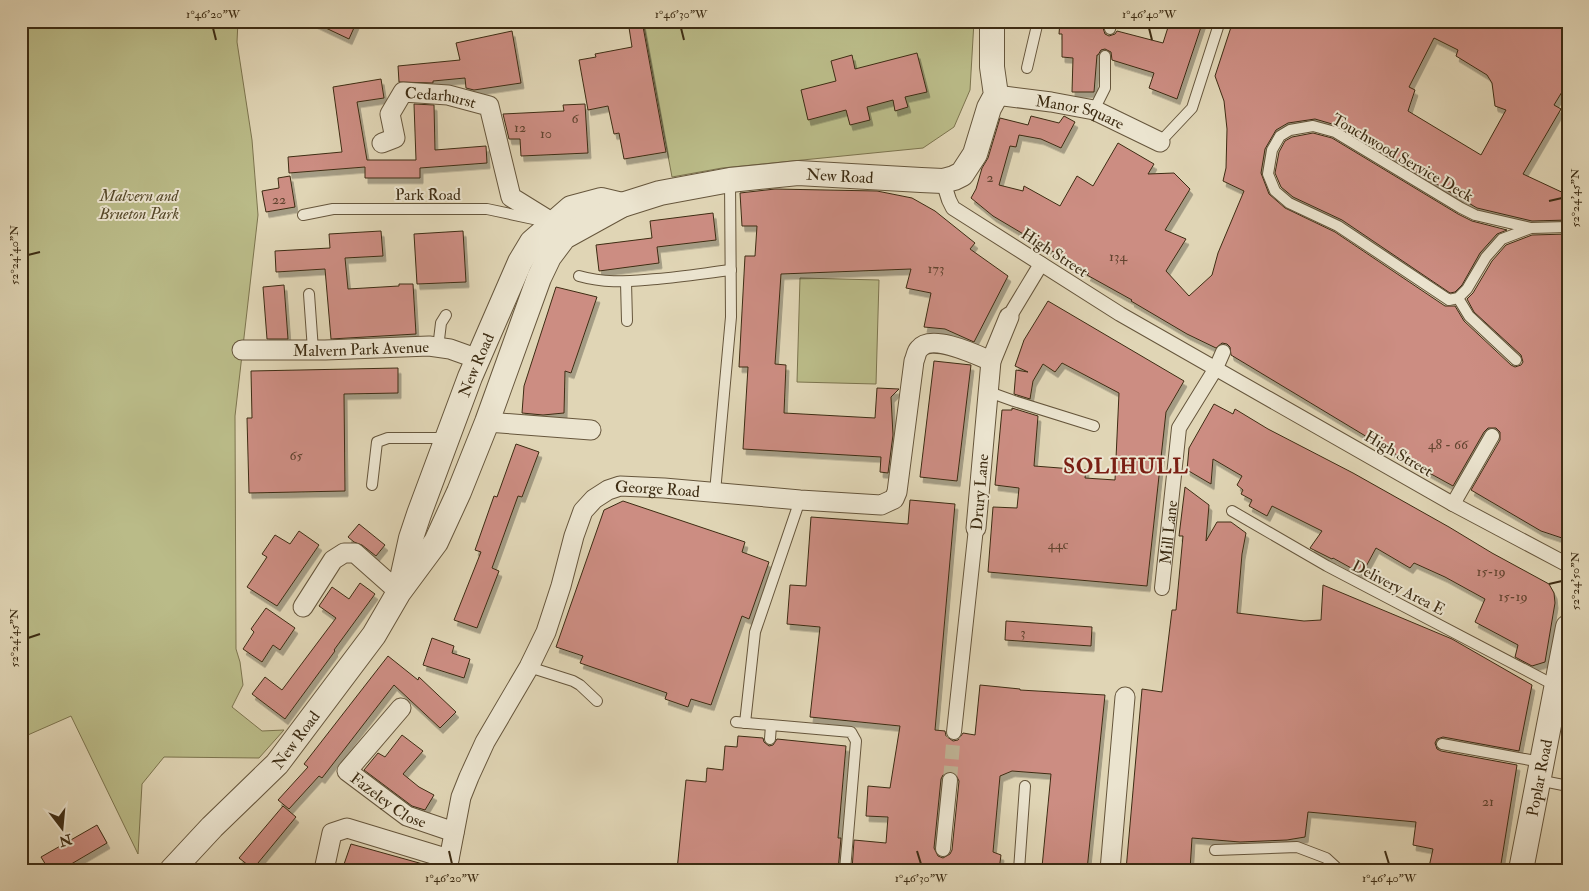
<svg xmlns="http://www.w3.org/2000/svg" width="1589" height="891" font-family="'IM FELL Double Pica',serif">
<style>
.green{fill:#babb88;stroke:#7c744e}
.building{fill:#cc8d82;stroke:#3d2c13;fill-rule:evenodd;filter:url(#shadow)}
.lines{fill:none;stroke-linecap:round;stroke-linejoin:round}
.pedestrian-tunnel{stroke:#bfb395;stroke-width:14;stroke-dasharray:14 7;stroke-linecap:butt}
.service-casing{stroke:#66563c;stroke-width:12}
.pedestrian-casing{stroke:#66563c;stroke-width:16}
.minor-casing{stroke:#66563c;stroke-width:21}
.tertiary-casing{stroke:#66563c;stroke-width:26}
.service{stroke:#ebe4cf;stroke-width:10}
.pedestrian{stroke:#ebe4cf;stroke-width:14}
.minor{stroke:#ebe4cf;stroke-width:19}
.tertiary{stroke:#ebe4cf;stroke-width:24}
.ticks{fill:none;stroke:#3d2c13;stroke-width:2}
.labels{text-anchor:middle;stroke-width:4;stroke-linejoin:round;paint-order:stroke}
.number-label{font-size:14px;fill:#61442f}
.street-label{font-size:16px;fill:#3d2c13;stroke:#ebe4cf}
.park-label{font-size:16px;font-style:italic;fill:#56492a;stroke:#ebe4cf}
.district-label{font-size:21px;font-weight:bold;letter-spacing:1px;fill:#7a1f14;stroke:#ebe4cf}
.neatline{fill:none;stroke:#3d2c13;stroke-width:2}
.ticks-label{font-size:12px;text-anchor:middle;fill:#3d2c13}
</style>
<defs>
<filter id="shadow"><feDropShadow dx="3" dy="5.5" stdDeviation="0" flood-color="#0004"/></filter>
</defs>
<rect width="100%" height="100%" fill="#e0d5b5"/>
<filter id="stains"><feTurbulence type="fractalNoise" baseFrequency=".004" numOctaves="4"/><feColorMatrix values="0 0 0 0 .2 0 0 0 0 .09 0 0 0 0 .02 0 0 0 .5 -.17"/></filter>
<radialGradient id="worn" r=".72"><stop offset=".6" stop-color="#630" stop-opacity="0"/><stop offset="1" stop-color="#630" stop-opacity=".3"/></radialGradient>
<g class="green">
<path d="M21,21H238L237,42L252,140L258,215L235,416L236,649L240,662L243,685L232,707L262,731L284,730L259,758L164,757L142,784L138,854L71,716L21,738Z"/>
<path d="M643,21H974L970,90L954,127L923,148L722,168L672,177Z"/>
<path d="M800,278L879,280L876,384L797,382Z"/>
</g>
<g class="building">
<path d="M311,21H357L349,39Z"/>
<path d="M628,21H642L666,152L624,159L619,133L614,134L608,106L588,110L579,60L596,57L595,54L632,47Z"/>
<path d="M1060,21H1069L1103,28L1105,34L1109,36L1115,34L1117,31L1163,43L1170,21H1203L1177,99L1149,88L1154,73L1112,60L1111,52L1105,49L1101,50L1098,55H1097L1094,92H1072L1073,58L1062,57V34H1059Z"/>
<path d="M1233,21H1568V82L1554,105L1561,109L1523,174L1568,195V220L1532,221L1477,208L1339,126L1315,119L1288,123L1276,130L1265,149L1261,173L1269,194L1285,208L1335,232L1445,306H1455L1464,321L1511,365L1515,367L1521,365L1523,362L1521,355L1474,312L1467,299L1473,293L1492,261L1506,245L1532,235L1568,234V540L1541,531L1471,490L1500,440V432L1496,428H1488L1484,432L1453,486L1402,458L1231,355L1230,347L1227,344L1222,343L1216,348L1187,334L1131,301L1132,300L1087,275L1089,273L993,216L971,198L976,189L982,168L988,158L1000,118L1028,125L1031,116L1059,123L1064,116L1075,122L1061,148L1041,139L1019,135L1016,147L1010,146L999,185L1023,191L1024,186L1060,206L1077,176L1093,186L1118,143L1154,164L1148,174L1174,173L1190,189L1165,230L1186,239L1166,271L1189,296L1212,275L1218,253L1244,191L1223,181L1226,168L1227,129L1224,101L1215,76ZM1434,38L1458,50L1456,56L1487,75L1492,83L1495,106L1506,110L1481,155L1408,111L1415,90L1409,87Z"/>
<path d="M512,31L521,83L474,90L466,88L465,78L433,81V83L399,82L398,66L460,60L456,43Z"/>
<path d="M917,53L927,92L905,97L908,107L895,111L893,100L867,107L870,120L850,125L846,110L808,120L801,90L836,81L831,61L852,55L855,69Z"/>
<path d="M381,79L384,98L357,102L367,160H416L414,104L434,105L435,150L486,146L487,163L420,168V178H365V167L289,173L288,157L342,152L333,87Z"/>
<path d="M585,104L588,153L521,156L520,139H509L503,114L564,111L563,105Z"/>
<path d="M1313,133L1332,138L1458,214L1472,221L1507,230L1497,234L1480,253L1462,285L1455,292L1450,293L1342,220L1293,197L1281,187L1275,173L1279,152L1285,141L1292,137Z"/>
<path d="M290,176L295,207L266,212L262,191L279,188L278,178Z"/>
<path d="M775,189L877,191L912,198L935,211L975,243L970,249L1008,276L974,342L945,329L924,327L931,293L906,288L911,269L781,274L775,364L786,365L784,413L875,418L877,388L899,389L891,397L893,435L888,473L880,472L881,457L743,449L748,367H739L745,256H755L757,226H742L740,193Z"/>
<path d="M713,213L716,240L657,247L659,263L599,271L596,245L652,238L650,221Z"/>
<path d="M381,231L383,256L345,258L348,289L399,286V284H413L416,334L331,339L325,269L276,272L275,251L330,248L329,234Z"/>
<path d="M463,231L466,282L417,284L414,234Z"/>
<path d="M284,285L288,339H267L263,287Z"/>
<path d="M556,287L597,297L571,373L565,371L564,413L543,415L522,413L524,386Z"/>
<path d="M1048,301L1184,381L1166,412L1147,586L988,572L993,507L1017,508L1019,488L995,485L1002,410H1012V408L1038,416L1034,466L1086,470L1085,478L1115,480L1119,393L1062,363L1055,372L1043,364L1033,381L1030,399L1014,394L1016,370L1028,372L1015,366L1024,340Z"/>
<path d="M934,361L971,365L957,481L920,477Z"/>
<path d="M398,368V393L344,394L345,491L249,493L247,418H252L251,371Z"/>
<path d="M1214,404L1233,414L1235,409L1268,429L1353,473L1449,527L1492,553L1549,584L1554,593L1555,603L1545,662L1532,666L1515,657L1518,645L1475,622L1485,599L1445,577L1414,563L1410,568L1376,548L1362,574L1333,558L1332,559L1310,548L1322,531L1272,506L1267,516L1249,506L1252,500L1241,494L1243,490L1237,485L1242,476L1213,459L1211,484L1187,470L1189,448Z"/>
<path d="M516,444L539,452L522,497L518,496L492,568L499,571L477,628L454,620L481,552L475,550L494,496L497,497Z"/>
<path d="M1185,487L1209,505L1206,541L1217,522H1231L1246,533L1242,554L1237,613L1304,621L1321,620L1323,585L1452,639L1532,685L1519,751L1443,737L1437,739L1435,743L1437,749L1441,751L1517,765L1500,870H1447L1429,867L1433,849L1413,845L1416,822L1308,812L1305,837L1287,840L1240,842L1192,838L1190,870H1126L1142,689L1162,692L1172,610H1176L1183,536H1179Z"/>
<path d="M910,500L955,504L935,730L945,731L946,736L953,741L958,740L963,733L975,735L980,685L1020,689V690L1105,695L1087,870L1042,867L1051,774L1012,771L1000,776L993,852L1001,855L999,870H852L854,840L886,843L888,817L866,816L868,786L890,788L900,726L810,717L820,627L787,624L790,585L806,586L811,517L908,524ZM950,771L955,773L959,781L952,850L950,854L943,858L938,856L934,848L941,779L943,775Z"/>
<path d="M623,501L745,542L742,552L769,562L749,619L742,616L711,705L691,699L688,707L665,699L667,693L580,663L583,656L556,647L604,510Z"/>
<path d="M359,524L385,545L376,556L362,545L354,542L348,537Z"/>
<path d="M299,531L319,545L277,606L247,587L267,557L262,554L275,535L290,544Z"/>
<path d="M360,583L375,594L334,650L335,651L285,719L252,694L265,677L282,690L336,618L319,606L332,587L349,599Z"/>
<path d="M266,608L295,628L280,650L273,645L262,662L243,649L254,632L251,629Z"/>
<path d="M1006,621L1092,627L1091,646L1005,640Z"/>
<path d="M432,638L454,646L452,653L470,659L464,678L423,665Z"/>
<path d="M388,656L418,680L419,677L456,712L440,728L394,685L322,778L319,776L289,809L278,800L308,767L304,764Z"/>
<path d="M402,735L423,751L403,774L419,787L434,795L425,810L412,806L364,770L378,753L385,757Z"/>
<path d="M738,736L763,738L764,742L769,746L773,745L777,739L846,746L838,838H841L838,870H677L686,780L706,782L707,768L723,770L725,746L737,747Z"/>
<path d="M283,806L296,817L253,869L239,858Z"/>
<path d="M97,825L107,843L61,870H49L41,857Z"/>
<path d="M351,844L430,866V870H342Z"/>
</g>
<g class="lines">
<path class="pedestrian-tunnel" d="M950,780L954,732"/>
<defs>
<g id="service">
<path d="M1110,29L1112,21"/>
<path d="M1027,68L1038,21"/>
<path d="M1094,110L1105,88V56"/>
<path d="M1160,142L1192,108L1220,21"/>
<path d="M303,215L333,209H487L538,220"/>
<path d="M1531,228L1502,239L1486,257L1467,289L1458,298L1449,300L1338,226L1289,203L1275,191L1268,174L1272,150L1280,136L1290,130L1313,126L1335,132L1461,208L1475,215L1531,228L1568,227"/>
<path d="M579,276C607,284 629,281 657,279C682,277 706,273 731,270"/>
<path d="M626,282L627,321"/>
<path d="M309,294L313,350"/>
<path d="M1458,298L1469,316L1516,360"/>
<path d="M438,348L441,323L446,315"/>
<path d="M989,392L1014,401L1094,426"/>
<path d="M372,485L377,442L388,438H446"/>
<path d="M715,492L731,317L730,180"/>
<path d="M1232,511L1327,566L1556,686"/>
<path d="M529,667L573,681L580,685L597,701"/>
<path d="M736,722L771,725"/>
<path d="M745,723L755,632L800,500"/>
<path d="M770,739L771,725L851,732L856,741L845,870"/>
<path d="M1442,744L1541,762"/>
<path d="M1538,780L1568,786"/>
<path d="M1215,850L1297,847L1326,858L1339,870"/>
<path d="M1019,870L1025,786"/>
<path d="M1388,870L1389,869"/>
</g>
<g id="pedestrian">
<path d="M943,181L949,200L953,208L1120,314L1453,504L1568,565"/>
<path d="M1009,317L1041,264"/>
<path d="M1453,504L1492,436"/>
<path id="s1" d="M1162,588L1179,428L1216,368L1223,352"/>
<path d="M954,732L976,528"/>
<path d="M943,849L950,780"/>
</g>
<g id="minor">
<path id="s2" d="M996,95L1051,102L1094,110L1160,142"/>
<path id="s3" d="M382,143L395,138L390,114L403,92L448,95L489,106L511,197L553,223L568,224"/>
<path id="s4" d="M242,350H325L429,346L450,349L478,359"/>
<path d="M487,422L591,430"/>
<path d="M976,528L991,361L1009,317"/>
<path d="M303,607L333,560L344,553H355L399,592"/>
<path id="s5" d="M401,708L347,771L407,816L454,832"/>
<path d="M324,870L332,833L347,828L449,859"/>
<path id="s6" d="M447,870L461,797L469,777L485,742L529,667L546,632L561,586L574,536L583,511L594,499L608,490L620,486L664,488L800,500L881,505L894,499L897,492L914,361C916,357 916,352 919,349C931,333 977,355 991,361"/>
<path d="M1110,870L1125,697"/>
</g>
<g id="tertiary">
<path id="s7" d="M401,583L411,538L419,514L470,377L520,262L532,242L571,208L601,200L622,205"/>
<path id="s8" d="M172,870L212,827L277,764L374,635L399,592L436,542L459,492L487,422L539,278L549,257L564,237L622,205L660,193L730,180L798,173L921,180L943,181L954,178L962,174L975,154L989,108L996,95L992,67V21"/>
<path id="s9" d="M1521,870L1568,627"/>
</g>
</defs>
<use href="#service" class="service-casing"/>
<use href="#pedestrian" class="pedestrian-casing"/>
<use href="#minor" class="minor-casing"/>
<use href="#tertiary" class="tertiary-casing"/>
<use href="#service" class="service"/>
<use href="#pedestrian" class="pedestrian"/>
<use href="#minor" class="minor"/>
<use href="#tertiary" class="tertiary"/>
</g>
<path class="ticks" d="M213,28L216,40M681,28L684,40M1149,28L1152,40M1549,201L1562,198M28,255L40,252M1549,584L1562,581M28,638L40,634M449,851L452,864M917,851L921,864M1385,851L1389,864"/>
<g class="labels">
<g class="number-label">
<text x="575" y="123">6</text>
<text x="520" y="132">12</text>
<text x="546" y="138">10</text>
<text x="990" y="182">2</text>
<text x="279" y="204">22</text>
<text x="1118" y="261">134</text>
<text x="936" y="273">173</text>
<text x="1448" y="449">48 - 66</text>
<text x="296" y="460">65</text>
<text x="1058" y="549">44c</text>
<text x="1491" y="576">15-19</text>
<text x="1513" y="601">15-19</text>
<text x="1023" y="637">3</text>
<text x="1488" y="806">21</text>
</g>
<g class="street-label">
<text dy="6" stroke="none"><textPath href="#s3" startOffset="102">Cedarhurst</textPath></text>
<text dy="6" stroke="none"><textPath href="#s2" startOffset="86">Manor Square</textPath></text>
<text transform="translate(1403 157) rotate(30)" y="6">Touchwood Service Deck</text>
<text dy="6" stroke="none"><textPath href="#s8" startOffset="1042">New Road</textPath></text>
<text x="428" y="200">Park Road</text>
<text transform="translate(1055 252) rotate(33)" y="6">High Street</text>
<text dy="6" stroke="none"><textPath href="#s4" startOffset="119">Malvern Park Avenue</textPath></text>
<text dy="6" stroke="none"><textPath href="#s7" startOffset="231">New Road</textPath></text>
<text transform="translate(1399 453) rotate(30)" y="6">High Street</text>
<text dy="6" stroke="none"><textPath href="#s6" startOffset="470">George Road</textPath></text>
<text transform="translate(979 492) rotate(-85)" y="6">Drury Lane</text>
<text dy="6" stroke="none"><textPath href="#s1" startOffset="56">Mill Lane</textPath></text>
<text transform="translate(1399 587) rotate(27)" y="6">Delivery Area E</text>
<text dy="6" stroke="none"><textPath href="#s8" startOffset="180">New Road</textPath></text>
<text dy="6" stroke="none"><textPath href="#s9" startOffset="94">Poplar Road</textPath></text>
<text dy="6" stroke="none"><textPath href="#s5" startOffset="134">Fazeley Close</textPath></text>
</g>
<g class="park-label">
<text x="139" y="201">Malvern and<tspan x="139" dy="18">Brueton Park</tspan></text>
</g>
<g class="district-label">
<text x="1126" y="473">SOLIHULL</text>
</g>
</g>
<rect width="1589" height="891" fill="none" stroke="#e0d5b5" stroke-width="55"/>
<g transform="translate(62 828) rotate(164)" stroke="#ebe4cf" stroke-width="4" paint-order="stroke">
<path d="M0-4L9 19L0 12L-9 19Z" fill="#3d2c13"/>
<text y="-8" font-size="14" font-weight="bold" text-anchor="middle" fill="#3d2c13">N</text>
</g>
<rect x="28" y="28" width="1534" height="836" class="neatline"/>
<g class="ticks-label">
<text x="213" y="18">1°46'20"W</text>
<text x="681" y="18">1°46'30"W</text>
<text x="1149" y="18">1°46'40"W</text>
<text transform="translate(1575 198) rotate(-90)" y="4">52°24'45"N</text>
<text transform="translate(14 255) rotate(-90)" y="4">52°24'40"N</text>
<text transform="translate(1575 581) rotate(-90)" y="4">52°24'50"N</text>
<text transform="translate(14 638) rotate(-90)" y="4">52°24'45"N</text>
<text x="452" y="882">1°46'20"W</text>
<text x="921" y="882">1°46'30"W</text>
<text x="1389" y="882">1°46'40"W</text>
</g>
<rect width="100%" height="100%" filter="url(#stains)"/>
<rect width="100%" height="100%" fill="url(#worn)"/>
</svg>
